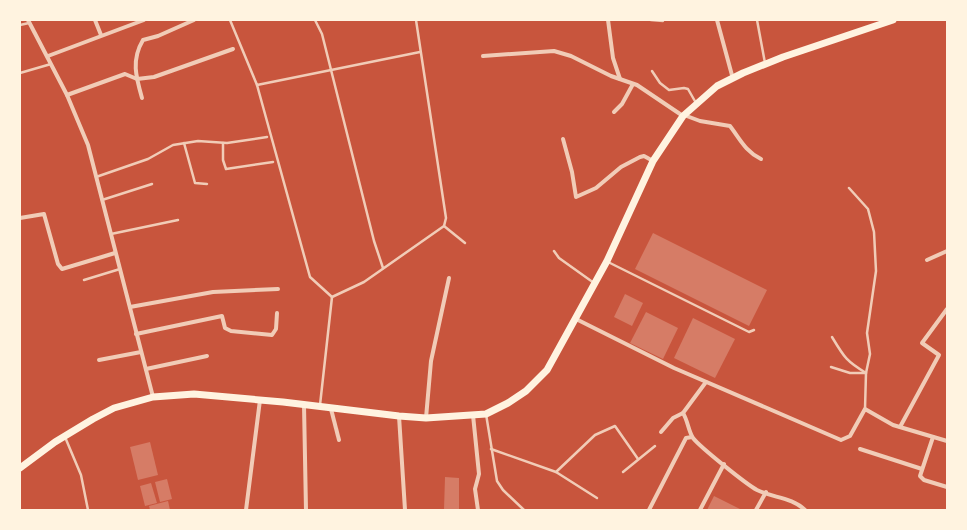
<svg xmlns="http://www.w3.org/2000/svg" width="967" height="530" font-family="'Varela Round',sans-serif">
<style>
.building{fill:#d67c66}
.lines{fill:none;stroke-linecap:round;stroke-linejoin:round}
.service{stroke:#f1ccb7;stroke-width:2.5}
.minor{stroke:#f1ccb7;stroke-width:4}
.secondary{stroke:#fff3e0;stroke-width:7}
</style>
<rect width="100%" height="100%" fill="#c8553d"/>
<g class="building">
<path d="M653,233L767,290L749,326L635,269Z"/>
<path d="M625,294L643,303L632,326L614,317Z"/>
<path d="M646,312L678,328L663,359L630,343Z"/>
<path d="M693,318L735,339L715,378L674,358Z"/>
<path d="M150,442L158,475L138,480L130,447Z"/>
<path d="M445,477L459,478V510H444Z"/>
<path d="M167,479L172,499L160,502L155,482Z"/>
<path d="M151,483L157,503L145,506L140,486Z"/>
<path d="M714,496L742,510H707Z"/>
<path d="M168,501L170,510H150L149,506Z"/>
</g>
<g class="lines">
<g class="service">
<path d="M230,20L257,85L420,52"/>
<path d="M315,20L322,34L374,241L383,268"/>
<path d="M651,20L663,21"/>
<path d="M757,20L765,63"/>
<path d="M20,25L29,23"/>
<path d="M652,71L660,83L669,90L684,88L688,89L696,103"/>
<path d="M20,73L51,64"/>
<path d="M257,85L310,277L332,297"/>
<path d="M184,143L195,183L207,184"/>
<path d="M223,143V160L226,169L273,162"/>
<path d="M96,177L148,159L173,145L198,141L227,143L267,137"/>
<path d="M849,188L868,209L874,232L876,271L867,333L870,354L866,373L865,409"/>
<path d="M102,200L152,184"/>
<path d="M444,226L465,243"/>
<path d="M111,234L178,220"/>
<path d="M554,251L559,258L594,283"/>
<path d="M608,262L749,332L754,330"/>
<path d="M84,280L120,269"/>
<path d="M832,337C844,357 846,361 866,373"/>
<path d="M831,367L850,373H866"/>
<path d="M320,405L332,297L364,282L444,226L446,218L416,20"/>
<path d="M486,414L497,481L503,490L524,510"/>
<path d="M65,437L81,475L88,510"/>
<path d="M491,449L556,472L595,435L615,426L638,459"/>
<path d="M556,472L597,498"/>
<path d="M623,472L655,446"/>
</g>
<g class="minor">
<path d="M28,20L67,95L88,145L153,397"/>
<path d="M95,20L101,35"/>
<path d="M608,20L613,58L620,79"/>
<path d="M717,20L733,79"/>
<path d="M48,56L144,20"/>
<path d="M483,56L554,51L571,56L611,76L637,85L683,116"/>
<path d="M67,95L125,74L137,79L154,77L233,49"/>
<path d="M142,98C136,77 131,60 143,40L158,36L194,20"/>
<path d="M614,112L622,104L633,84"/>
<path d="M684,115L700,121L730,126C740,139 745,151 761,159"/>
<path d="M563,139L572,172L576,197L596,188L621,167L640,157L644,156L653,161"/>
<path d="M20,218L44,214L58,264L62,269L115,253"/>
<path d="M927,260L947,251"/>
<path d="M130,307L213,292L278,289"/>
<path d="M576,319L674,368L841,440L850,436L865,409L893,425L947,441"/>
<path d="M136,334L222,316L225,328L231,331L272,335L276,329L277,313"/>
<path d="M99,360L141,352"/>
<path d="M146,369L207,356"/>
<path d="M304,405L306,510"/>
<path d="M331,409L339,440"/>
<path d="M683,413C688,421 688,430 693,438C700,447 746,484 757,490C773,498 792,497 805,510"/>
<path d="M473,415L479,474L475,489L478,510"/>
<path d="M399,416L405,510"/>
<path d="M426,418L431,361L449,278"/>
<path d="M900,427L939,355L922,343L947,309"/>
<path d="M661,432L673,418L683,413L706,382"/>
<path d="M933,437L920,476L924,480L947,487"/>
<path d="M860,449L922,469"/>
<path d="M246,510L260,400"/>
<path d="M649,510L686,438L692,437"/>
<path d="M700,510L724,464"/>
<path d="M756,510L766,492"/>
</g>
<path class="secondary" d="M20,468L55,442L93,419L114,408L153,397L194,394L283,402L399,416L426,418L486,414L508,403L526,391L547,370L607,261L653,161L683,116L717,86L743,73L783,57L893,20"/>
</g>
<rect width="967" height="530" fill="none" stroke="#fff3e0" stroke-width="42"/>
</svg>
